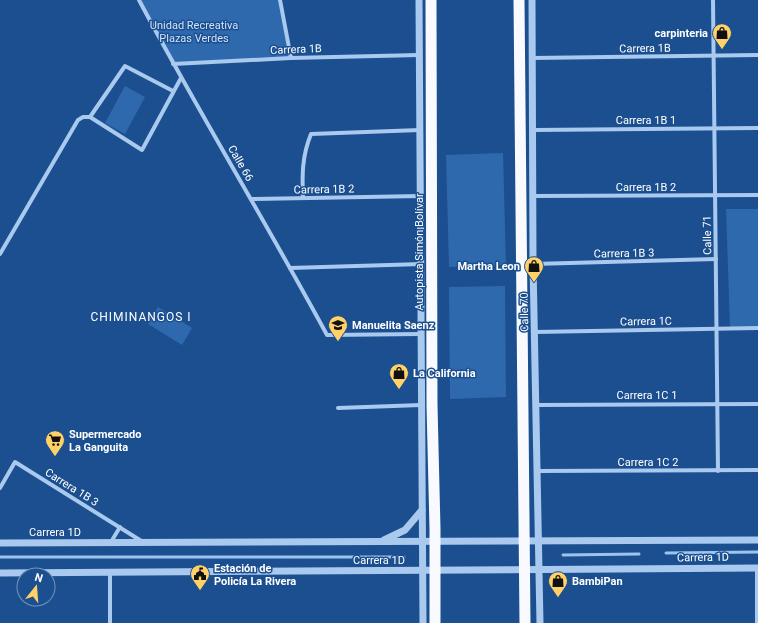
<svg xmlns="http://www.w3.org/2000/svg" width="758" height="623" font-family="Roboto,sans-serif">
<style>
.green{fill:#2e69ad}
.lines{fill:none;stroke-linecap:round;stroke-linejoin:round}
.stream{stroke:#9cc4f0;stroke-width:3}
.minor{stroke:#a9c9ee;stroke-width:4}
.tertiary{stroke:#a9c9ee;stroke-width:7}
.trunk{stroke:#f8faff;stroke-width:11}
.labels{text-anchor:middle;stroke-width:3;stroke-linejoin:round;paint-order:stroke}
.park-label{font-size:11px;fill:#cfe3fa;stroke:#1b4f8f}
.poi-label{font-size:11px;font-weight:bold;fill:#fff;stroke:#1b4f8f;text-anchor:start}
.street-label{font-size:11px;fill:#fff;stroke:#1b4f8f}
.neighbourhood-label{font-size:12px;letter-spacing:1px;fill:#fff;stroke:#1b4f8f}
</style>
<rect width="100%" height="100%" fill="#1b4f8f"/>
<g class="green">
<path d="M139,0H280L291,58L173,64Z"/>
<path d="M125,86L145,97L125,134L105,123Z"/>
<path d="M503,153L506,265L449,267L446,155Z"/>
<path d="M726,209H758V326L730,327Z"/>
<path d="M505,286L506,397L450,399L449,287Z"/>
<path d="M158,307L192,328L182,345L148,324Z"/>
</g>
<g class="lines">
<g class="stream">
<path d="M666,553L758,552"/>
<path d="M563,555L639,554"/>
<path d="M0,557H404"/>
</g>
<g class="minor">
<path d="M139,0C199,113 266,222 327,335L421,334"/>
<path d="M280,0L291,58"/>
<path d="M713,0L718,471"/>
<path d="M532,58L758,55"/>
<path d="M173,64L291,58L419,55"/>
<path d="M90,117L125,66L173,91"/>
<path d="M534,130L758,128"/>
<path d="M533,196L758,195"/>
<path d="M303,198C302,175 302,156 311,134L420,130"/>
<path d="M252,199L421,196"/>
<path d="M0,254L78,120L83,117H90L142,150L181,78"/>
<path d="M533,264L716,259"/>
<path d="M290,268L422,264"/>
<path d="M535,332L758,328"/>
<path d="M536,405L758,404"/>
<path d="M338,408L421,405"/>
<path d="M538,471L758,470"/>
<path d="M0,488L15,462L143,542"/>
<path d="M111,542L120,527"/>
<path d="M757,568V623"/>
<path d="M110,572V623"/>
</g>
<g class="tertiary">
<path d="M419,0L423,623"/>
<path d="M532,0L533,264L540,623"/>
<path d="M384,540L405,530L422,510"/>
<path d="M0,543L758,540"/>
<path d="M0,573L758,568"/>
</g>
<g class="trunk">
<path d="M431,0L432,405L435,529V623"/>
<path d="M519,0L525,623"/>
</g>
</g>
<defs>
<symbol id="shop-pin" viewBox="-11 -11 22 30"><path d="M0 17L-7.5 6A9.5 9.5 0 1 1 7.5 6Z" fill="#ffd166" stroke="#1b4f8f"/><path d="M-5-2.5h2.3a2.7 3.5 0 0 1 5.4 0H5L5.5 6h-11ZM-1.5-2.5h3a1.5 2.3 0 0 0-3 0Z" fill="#111"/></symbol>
<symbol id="school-pin" viewBox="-11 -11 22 30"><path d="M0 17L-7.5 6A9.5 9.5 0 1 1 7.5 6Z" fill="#ffd166" stroke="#1b4f8f"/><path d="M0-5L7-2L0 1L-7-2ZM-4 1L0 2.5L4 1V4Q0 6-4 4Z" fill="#111"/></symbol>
<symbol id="supermarket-pin" viewBox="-11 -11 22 30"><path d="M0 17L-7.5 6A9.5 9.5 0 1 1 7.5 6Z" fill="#ffd166" stroke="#1b4f8f"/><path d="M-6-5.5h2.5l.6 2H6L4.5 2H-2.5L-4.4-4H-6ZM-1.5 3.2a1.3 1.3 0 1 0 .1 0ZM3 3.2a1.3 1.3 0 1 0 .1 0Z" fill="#111"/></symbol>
<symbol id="civic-pin" viewBox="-11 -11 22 30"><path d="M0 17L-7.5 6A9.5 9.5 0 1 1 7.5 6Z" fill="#ffd166" stroke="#1b4f8f"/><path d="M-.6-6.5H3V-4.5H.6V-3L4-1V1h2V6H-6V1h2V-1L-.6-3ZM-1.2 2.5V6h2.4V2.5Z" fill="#111"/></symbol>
</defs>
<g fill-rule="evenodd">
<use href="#shop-pin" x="711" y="22" width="22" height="30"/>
<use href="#shop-pin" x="523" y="255" width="22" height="30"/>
<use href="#school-pin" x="327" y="314" width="22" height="30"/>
<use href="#shop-pin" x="388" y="362" width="22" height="30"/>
<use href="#supermarket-pin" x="44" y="429" width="22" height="30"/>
<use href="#civic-pin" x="189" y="563" width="22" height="30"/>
<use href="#shop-pin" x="547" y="570" width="22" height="30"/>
</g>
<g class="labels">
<g class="park-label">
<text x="194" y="29">Unidad Recreativa<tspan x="194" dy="13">Plazas Verdes</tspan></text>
</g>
<g class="poi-label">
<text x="708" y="37" text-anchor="end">carpinteria</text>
<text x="520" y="270" text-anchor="end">Martha Leon</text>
<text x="352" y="329">Manuelita Saenz</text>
<text x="413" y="377">La California</text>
<text x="69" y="438">Supermercado<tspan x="69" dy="13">La Ganguita</tspan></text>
<text x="214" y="572">Estación de<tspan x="214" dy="13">Policía La Rivera</tspan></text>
<text x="572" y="585">BambiPan</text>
</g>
<g class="street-label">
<text transform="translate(645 48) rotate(-1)" y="4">Carrera 1B</text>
<text transform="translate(296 49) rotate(-2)" y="4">Carrera 1B</text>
<text x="646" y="124">Carrera 1B 1</text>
<text transform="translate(241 163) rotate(60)" y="4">Calle 66</text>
<text x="646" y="191">Carrera 1B 2</text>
<text transform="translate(324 189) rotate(-1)" y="4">Carrera 1B 2</text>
<text transform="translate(707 235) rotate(-91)" y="4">Calle 71</text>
<text transform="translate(419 252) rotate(-90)" y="4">Autopista Simón Bolívar</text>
<text transform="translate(624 253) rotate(-1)" y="4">Carrera 1B 3</text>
<text transform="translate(524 312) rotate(-91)" y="4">Calle 70</text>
<text transform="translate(646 321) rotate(-1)" y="4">Carrera 1C</text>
<text x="647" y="399">Carrera 1C 1</text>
<text x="648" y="466">Carrera 1C 2</text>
<text transform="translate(72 487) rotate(32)" y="4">Carrera 1B 3</text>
<text x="55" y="536">Carrera 1D</text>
<text transform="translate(703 557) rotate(-1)" y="4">Carrera 1D</text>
<text x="379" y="564">Carrera 1D</text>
</g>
<g class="neighbourhood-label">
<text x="141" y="321">CHIMINANGOS I</text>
</g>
</g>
<g transform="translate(36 587) rotate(17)"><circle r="19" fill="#1b4f8f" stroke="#7695bc"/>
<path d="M0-3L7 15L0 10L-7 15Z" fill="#ffd166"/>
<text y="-6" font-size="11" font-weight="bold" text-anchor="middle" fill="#ffffff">N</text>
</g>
</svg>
